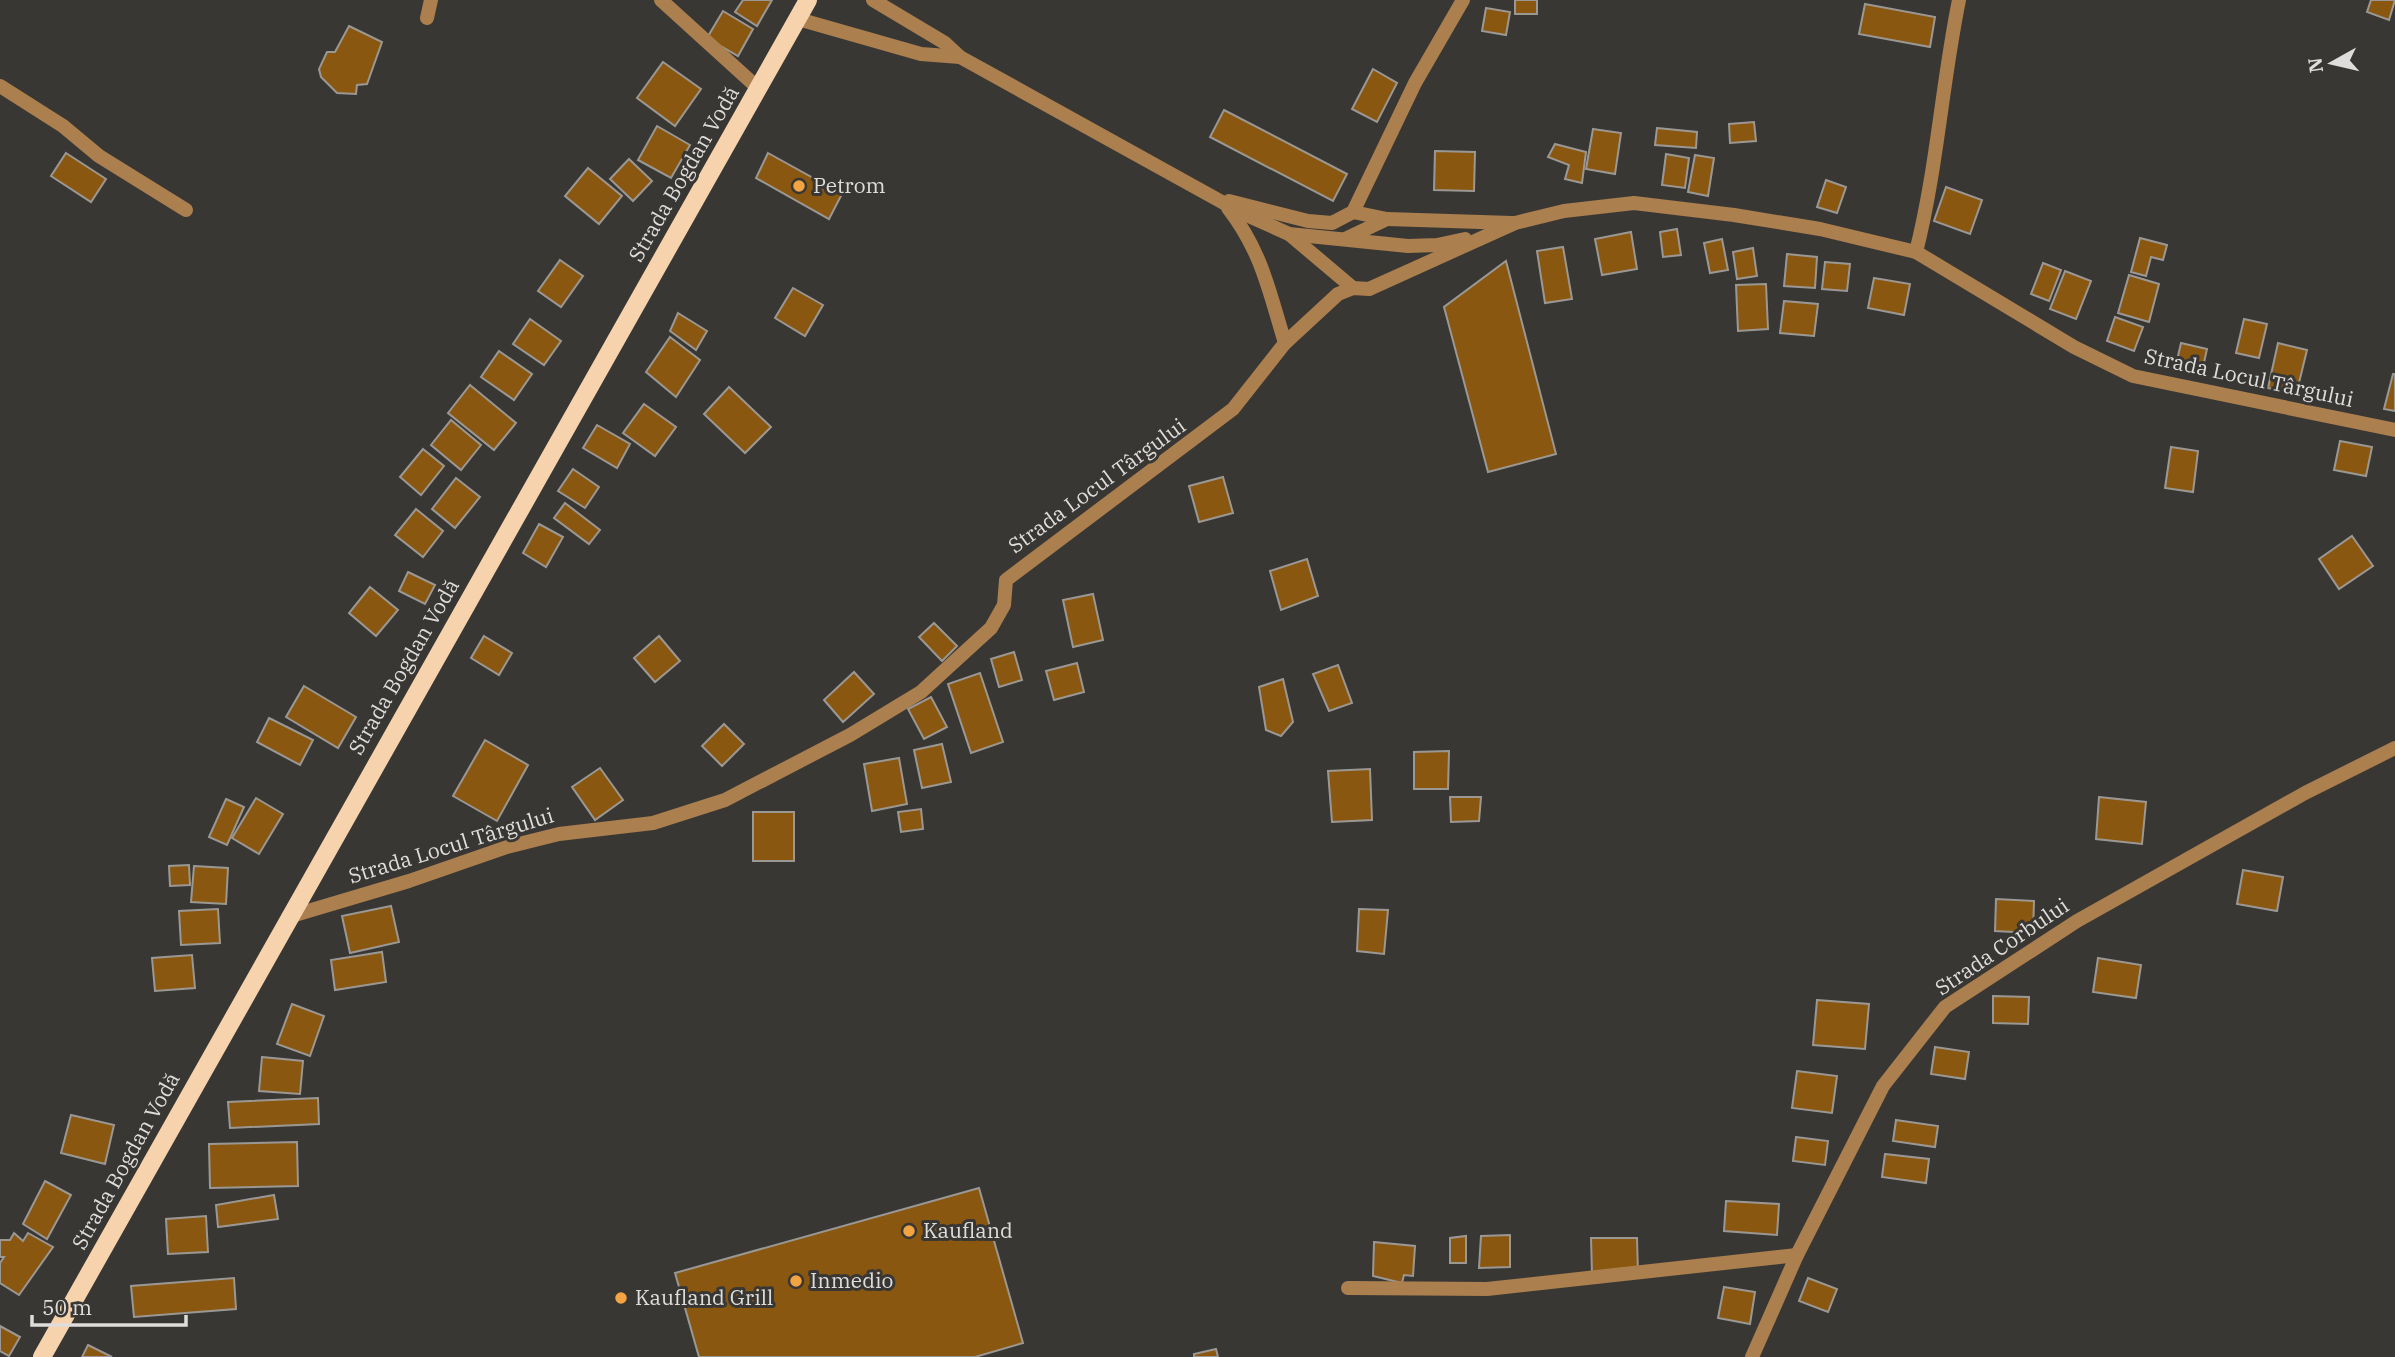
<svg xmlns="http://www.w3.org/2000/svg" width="2395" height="1357" font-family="'IBM Plex Serif',serif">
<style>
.building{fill:#895710;stroke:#9b9894;stroke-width:2}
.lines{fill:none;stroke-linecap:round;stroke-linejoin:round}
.minor{stroke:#ab7f4e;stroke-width:14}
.primary{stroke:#f7d3ad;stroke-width:18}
.poi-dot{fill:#f3a442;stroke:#393734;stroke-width:2.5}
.labels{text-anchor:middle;stroke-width:6;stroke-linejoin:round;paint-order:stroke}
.street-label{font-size:21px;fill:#dfdddb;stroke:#393734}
.poi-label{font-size:21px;fill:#dfdddb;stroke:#393734;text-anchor:start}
</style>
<rect width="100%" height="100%" fill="#393734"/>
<g class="building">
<path d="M743,0H772L757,26L735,12Z"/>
<rect x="1515" y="0" width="22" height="14"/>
<path d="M2371,0H2395L2389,20L2367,12Z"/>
<path d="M1865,4L1935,17L1930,47L1859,34Z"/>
<path d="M1486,8L1510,12L1506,35L1482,31Z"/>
<path d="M723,11L753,29L738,56L707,38Z"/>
<path d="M349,26L382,42L367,84L357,85L356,94L337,93L321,77L319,69L327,52H335Z"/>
<path d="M663,62L701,89L675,126L637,98Z"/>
<path d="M1373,69L1397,83L1377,122L1352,109Z"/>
<path d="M1224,110L1347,174L1333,201L1210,137Z"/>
<path d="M1754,122L1756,141L1730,143L1729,124Z"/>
<path d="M657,126L690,145L671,178L638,160Z"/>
<path d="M1657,128L1697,132L1696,148L1655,145Z"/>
<path d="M1593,129L1621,133L1615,174L1586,169Z"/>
<path d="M1555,144L1586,152L1582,183L1565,179L1569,165L1548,157Z"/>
<path d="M1435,151L1475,152L1474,191L1434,190Z"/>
<path d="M66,153L106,179L91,202L51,176Z"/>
<path d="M768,153L842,194L829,219L756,178Z"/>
<path d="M1666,154L1689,158L1685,188L1662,185Z"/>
<path d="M1695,155L1714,158L1708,196L1688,192Z"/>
<path d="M629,159L652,181L633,201L610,179Z"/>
<path d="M588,168L622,196L599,224L565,196Z"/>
<path d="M1826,180L1846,187L1837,213L1817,207Z"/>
<path d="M1946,187L1982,200L1970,234L1934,221Z"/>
<path d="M1677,229L1681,255L1663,257L1660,232Z"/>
<path d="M1631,232L1637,269L1602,275L1595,239Z"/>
<path d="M2140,238L2167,245L2163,260L2151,257L2146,276L2131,272Z"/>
<path d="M1722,239L1728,270L1710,273L1704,243Z"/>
<path d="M1563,247L1572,299L1545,303L1537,251Z"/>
<path d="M1753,248L1757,276L1737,279L1733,252Z"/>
<path d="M1787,254L1817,257L1815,288L1784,286Z"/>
<path d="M560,260L583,276L561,307L538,291Z"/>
<path d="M1506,261L1556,454L1488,472L1444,307Z"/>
<path d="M1825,262L1850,264L1847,291L1822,289Z"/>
<path d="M2043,263L2061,270L2049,301L2031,294Z"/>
<path d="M2065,271L2091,281L2076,319L2050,309Z"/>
<path d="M2129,275L2159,284L2149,322L2118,313Z"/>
<path d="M1874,278L1910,284L1904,315L1868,308Z"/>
<path d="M1766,284L1768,329L1738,331L1736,285Z"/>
<path d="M793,288L823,305L805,336L775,318Z"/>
<path d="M1784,301L1818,304L1814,336L1780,333Z"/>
<path d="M678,313L707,331L696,350L670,331Z"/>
<path d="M2115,317L2143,327L2134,351L2107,341Z"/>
<path d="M530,319L561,341L544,365L513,344Z"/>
<path d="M2244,319L2267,324L2259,358L2236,353Z"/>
<path d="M670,337L700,360L676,397L646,372Z"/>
<path d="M2181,343L2207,349L2201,376L2175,369Z"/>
<path d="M2278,343L2307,350L2296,395L2268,388Z"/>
<path d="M499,351L532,374L514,400L481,377Z"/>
<path d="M2393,374H2395V411L2384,409Z"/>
<path d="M470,385L516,423L494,450L448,413Z"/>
<path d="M729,387L771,427L745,453L704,414Z"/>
<path d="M644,404L676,427L655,456L623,433Z"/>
<path d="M451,420L481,445L461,470L431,445Z"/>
<path d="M597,425L630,444L617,468L583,448Z"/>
<path d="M2340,441L2372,447L2366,476L2334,470Z"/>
<path d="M2171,447L2198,451L2193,492L2165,488Z"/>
<path d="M423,449L444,466L421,495L400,477Z"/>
<path d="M573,469L599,487L585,508L558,491Z"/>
<path d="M1223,477L1233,513L1199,522L1189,486Z"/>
<path d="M456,478L480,497L455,528L432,509Z"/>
<path d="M565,503L600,530L589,544L554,518Z"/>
<path d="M416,509L443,531L423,557L395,535Z"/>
<path d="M539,524L563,537L546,567L523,553Z"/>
<path d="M2352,536L2373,566L2339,589L2319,559Z"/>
<path d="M1307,559L1318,596L1281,610L1270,571Z"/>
<path d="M408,572L435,585L425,604L399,591Z"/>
<path d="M370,587L398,610L376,636L349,613Z"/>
<path d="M1093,594L1103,640L1073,647L1063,600Z"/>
<path d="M934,623L957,646L942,661L919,637Z"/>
<path d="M484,636L512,653L499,675L471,658Z"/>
<path d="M659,636L680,661L655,682L634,658Z"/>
<path d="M1014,652L1022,680L999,687L991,659Z"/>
<path d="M1077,663L1084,692L1054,700L1046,671Z"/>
<path d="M1338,665L1352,703L1329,711L1313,674Z"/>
<path d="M854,672L874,694L843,722L824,700Z"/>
<path d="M980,673L1003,742L971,753L948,684Z"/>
<path d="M1283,679L1293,722L1281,736L1266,730L1259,687Z"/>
<path d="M304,686L356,717L338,748L286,717Z"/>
<path d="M931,697L947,727L924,739L908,709Z"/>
<path d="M269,718L313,740L300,765L257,742Z"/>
<path d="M724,724L744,744L722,766L702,746Z"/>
<path d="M485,740L528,765L497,821L453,796Z"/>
<path d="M942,744L951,782L922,788L914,750Z"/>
<path d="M1449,751L1448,789H1414V752Z"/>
<path d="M899,758L907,804L872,811L864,764Z"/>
<path d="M600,768L623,800L595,820L572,787Z"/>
<path d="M1370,769L1372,820L1332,822L1328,771Z"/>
<path d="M1450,797H1481L1479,821L1451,822Z"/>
<path d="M2099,797L2146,802L2142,844L2096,839Z"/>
<path d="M256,798L283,814L259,854L232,838Z"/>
<path d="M226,799L244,807L227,845L209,837Z"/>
<path d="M921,809L923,829L901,832L898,812Z"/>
<rect x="753" y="812" width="41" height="49"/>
<path d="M189,865L190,885L170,886L169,866Z"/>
<path d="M194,866L228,868L226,904L191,902Z"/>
<path d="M2243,870L2283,877L2277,911L2237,904Z"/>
<path d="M1996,899L2034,901L2033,933L1995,931Z"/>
<path d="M391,906L399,942L350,953L342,916Z"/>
<path d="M218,909L220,943L181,945L179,911Z"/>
<path d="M1359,909L1388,910L1384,954L1357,951Z"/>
<path d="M382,952L386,982L335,990L331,960Z"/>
<path d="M192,955L195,988L155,991L152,958Z"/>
<path d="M2098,958L2141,965L2136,998L2093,992Z"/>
<path d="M1993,996L2029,997L2028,1024L1993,1023Z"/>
<path d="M1817,1000L1869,1004L1865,1049L1813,1045Z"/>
<path d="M292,1004L324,1016L310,1056L277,1044Z"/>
<path d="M1935,1047L1969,1052L1965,1079L1931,1074Z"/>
<path d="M262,1057L303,1061L300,1094L259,1091Z"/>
<path d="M1797,1071L1837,1076L1832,1113L1792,1108Z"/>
<path d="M318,1098L319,1124L230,1128L228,1102Z"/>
<path d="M71,1115L114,1125L105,1164L61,1153Z"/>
<path d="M1896,1120L1938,1126L1935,1147L1893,1141Z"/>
<path d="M1796,1137L1828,1141L1825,1165L1793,1161Z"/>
<path d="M297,1142L298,1186L210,1188L209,1144Z"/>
<path d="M1885,1154L1929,1159L1926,1183L1882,1177Z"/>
<path d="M45,1181L71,1195L47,1239L23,1224Z"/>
<path d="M979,1188L1023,1343L975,1357H699L675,1273Z"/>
<path d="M274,1195L278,1219L218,1227L216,1205Z"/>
<path d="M1726,1201L1779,1204L1777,1235L1724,1231Z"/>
<path d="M206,1216L208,1252L168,1254L166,1219Z"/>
<path d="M14,1233L23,1241L28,1233L53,1247L19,1295L0,1283V1263L4,1257H0V1240H10Z"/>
<path d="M1510,1235V1267L1479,1268L1481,1236Z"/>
<path d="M1466,1236V1263H1450V1238Z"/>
<path d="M1591,1238H1637L1638,1273L1592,1274Z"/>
<path d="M1374,1242L1415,1246L1413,1276L1404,1275L1402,1283L1373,1276Z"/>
<path d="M234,1278L236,1309L134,1317L131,1286Z"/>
<path d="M1808,1278L1837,1289L1828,1312L1799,1301Z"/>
<path d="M1724,1287L1755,1292L1750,1324L1718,1318Z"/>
<path d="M0,1326L20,1337L9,1356L0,1351Z"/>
<path d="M88,1345L112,1357H82Z"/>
<path d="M1216,1349L1218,1357H1194V1354Z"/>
</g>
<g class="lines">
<g class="minor">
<path d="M661,0L759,89"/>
<path d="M873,0L945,43L960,57L1240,212L1289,234L1408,246L1437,245L1465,239"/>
<path d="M427,18L431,0"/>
<path d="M798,19L921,54L960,57"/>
<path d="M0,86L63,126L99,156L186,210"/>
<path d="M1229,201L1308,221L1332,223L1353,212L1415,83L1463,0"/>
<path d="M1228,208C1262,252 1269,291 1285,343"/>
<path d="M1353,212L1387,219L1512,223"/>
<path d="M1289,234L1353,288"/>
<path d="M1345,239L1387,219"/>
<path d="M1916,252C1937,169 1942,83 1959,0"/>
<path d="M288,917L409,881L507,847L559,834L653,823L725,800L850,735L921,692L991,628L1004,605L1006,580L1233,409L1285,343L1338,294L1353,288L1369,289L1515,223L1564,211L1634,203L1734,215L1820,229L1916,252L2074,347L2133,376L2395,430"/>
<path d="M1348,1288L1487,1289L1797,1255"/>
<path d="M1752,1357L1797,1255L1883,1086L1945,1007L2077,921L2305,793L2395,748"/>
</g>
<path class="primary" d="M42,1357L808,0"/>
</g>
<g class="poi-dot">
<circle cx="799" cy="186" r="7"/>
<circle cx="909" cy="1231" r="7"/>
<circle cx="796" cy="1281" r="7"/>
<circle cx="621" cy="1298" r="7"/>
</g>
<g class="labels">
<g class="street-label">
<text transform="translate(684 174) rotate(-60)" y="7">Strada Bogdan Vodă</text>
<text transform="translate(2249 378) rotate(12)" y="7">Strada Locul Târgului</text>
<text transform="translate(1097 486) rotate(-36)" y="7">Strada Locul Târgului</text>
<text transform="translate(404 667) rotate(-60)" y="7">Strada Bogdan Vodă</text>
<text transform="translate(451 846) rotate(-17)" y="7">Strada Locul Târgului</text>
<text transform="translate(2002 947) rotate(-34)" y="7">Strada Corbului</text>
<text transform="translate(126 1161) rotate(-61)" y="7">Strada Bogdan Vodă</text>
</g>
<g class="poi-label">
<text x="813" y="193">Petrom</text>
<text x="923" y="1238">Kaufland</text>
<text x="810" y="1288">Inmedio</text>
<text x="635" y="1305">Kaufland Grill</text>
</g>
</g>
<g transform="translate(2332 63) rotate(262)" stroke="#393734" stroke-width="5" paint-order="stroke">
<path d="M0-5L12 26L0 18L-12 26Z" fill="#dfdddb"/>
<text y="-10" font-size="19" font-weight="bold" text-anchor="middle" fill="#dfdddb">N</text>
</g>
<path d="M32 1315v10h154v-10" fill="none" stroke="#dfdddb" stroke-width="3.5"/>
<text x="42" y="1315" font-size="21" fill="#dfdddb" stroke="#393734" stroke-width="5" paint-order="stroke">50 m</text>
</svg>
